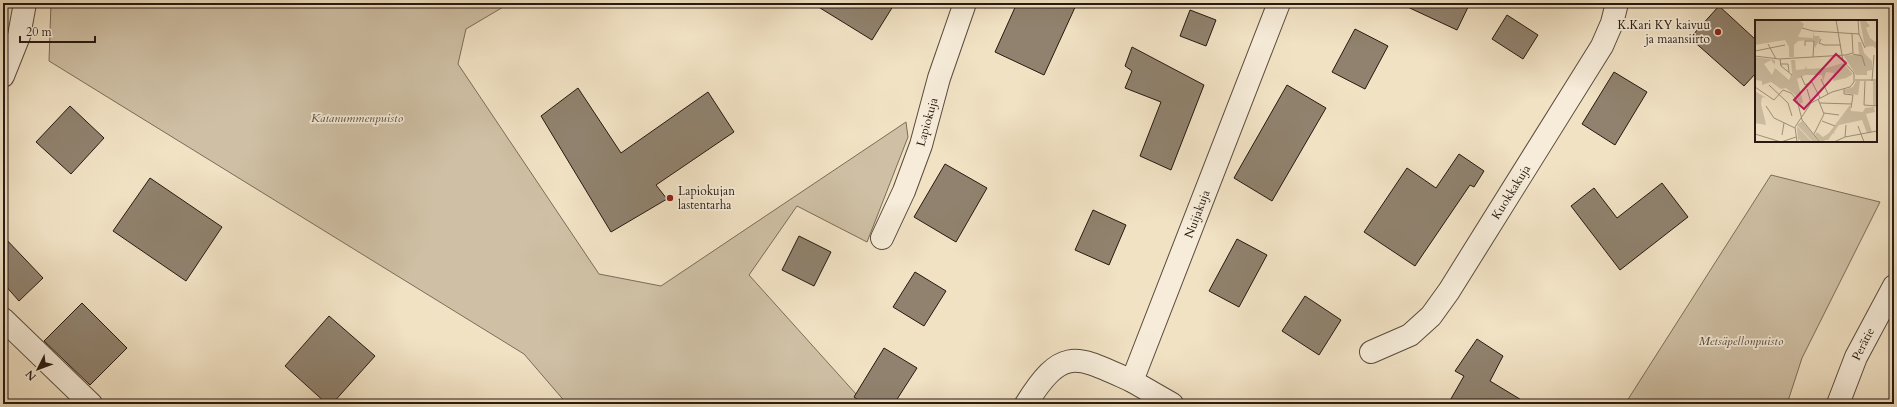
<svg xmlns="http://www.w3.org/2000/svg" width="1897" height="407" font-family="Cardo,serif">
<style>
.green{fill:#cfc0a5;stroke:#7b6c5a}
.building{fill:#90826e;stroke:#271910}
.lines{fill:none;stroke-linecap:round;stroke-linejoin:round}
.minor-casing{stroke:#5a4b3d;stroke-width:24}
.tertiary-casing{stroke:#5a4b3d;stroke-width:24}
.minor{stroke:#f6ecd9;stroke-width:22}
.tertiary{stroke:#f6ecd9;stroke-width:22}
.poi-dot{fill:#8f2418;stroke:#f6ecd9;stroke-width:1.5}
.labels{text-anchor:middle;stroke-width:3.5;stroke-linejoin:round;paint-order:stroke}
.poi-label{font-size:12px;fill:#271910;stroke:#f6ecd9;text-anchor:end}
.park-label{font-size:12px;font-style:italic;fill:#594b3d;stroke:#f6ecd9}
.street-label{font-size:12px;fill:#271910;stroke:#f6ecd9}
.inset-road{fill:none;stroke:#a0927c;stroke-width:1}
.view{fill:#c2185b;fill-opacity:0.15;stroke:#c2185b;stroke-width:2}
.inset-edge{fill:none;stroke:#271910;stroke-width:2}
</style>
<rect width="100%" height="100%" fill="#f1e2c4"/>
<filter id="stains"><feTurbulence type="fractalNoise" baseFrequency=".005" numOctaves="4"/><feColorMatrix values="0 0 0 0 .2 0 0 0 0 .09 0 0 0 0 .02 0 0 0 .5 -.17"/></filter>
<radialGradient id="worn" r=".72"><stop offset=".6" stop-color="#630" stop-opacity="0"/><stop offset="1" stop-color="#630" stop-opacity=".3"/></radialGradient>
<g class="green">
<path d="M51,3H510L466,29L458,64L599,274L661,286L906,122L908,137L867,242L797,206L749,275L865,404H567L524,354L49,61Z"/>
<path d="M1771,175L1880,202L1802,358L1787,404H1625Z"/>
</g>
<g class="building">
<path d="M812,3H895L872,40Z"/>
<path d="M1017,3H1077L1044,75L995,52Z"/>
<path d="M1399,3H1470L1457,30Z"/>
<path d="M1719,6L1756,40V73L1744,86L1690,38Z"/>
<path d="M1190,10L1216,20L1206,46L1180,36Z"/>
<path d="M1507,15L1538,35L1523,59L1492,39Z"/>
<path d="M1355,29L1388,46L1365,89L1332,72Z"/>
<path d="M1132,47L1204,85L1171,170L1140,156L1161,102L1125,88L1132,71L1125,66Z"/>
<path d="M1614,72L1647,92L1615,145L1582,124Z"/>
<path d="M1287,85L1326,108L1272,201L1234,178Z"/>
<path d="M578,88L621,153L708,92L734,132L656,185L667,199L611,232L541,116Z"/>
<path d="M70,106L104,138L71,174L36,142Z"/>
<path d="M1459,154L1484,171L1474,187L1470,185L1415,266L1364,232L1407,168L1436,188Z"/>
<path d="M945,164L987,188L956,242L914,217Z"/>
<path d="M150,178L222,227L186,281L113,231Z"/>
<path d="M1662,183L1688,217L1620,270L1571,206L1594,188L1617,218Z"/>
<path d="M1093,210L1126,225L1109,265L1075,250Z"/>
<path d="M3,236L43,278L19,301L3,283Z"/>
<path d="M799,236L831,252L814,286L782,270Z"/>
<path d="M1237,239L1267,255L1239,307L1209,291Z"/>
<path d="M915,272L946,291L924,326L893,307Z"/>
<path d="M1305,296L1341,320L1319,355L1282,331Z"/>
<path d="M82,303L127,348L90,385L44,341Z"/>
<path d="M329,316L375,356L332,404H327L285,366Z"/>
<path d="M1477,339L1503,356L1490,381L1528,404H1448L1464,376L1455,371Z"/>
<path d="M884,348L917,368L894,404H864L854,397Z"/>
</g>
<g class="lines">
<defs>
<g id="minor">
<path d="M882,238L904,191L921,145L939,78L965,3"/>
<path d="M1371,352L1410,335L1431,316L1449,291L1602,46L1612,23L1617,3"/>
<path d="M1026,404C1063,345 1076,356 1132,381"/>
<path d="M1172,404L1132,381L1279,3"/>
<path d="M1838,404L1856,357L1894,286"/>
</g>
<g id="tertiary">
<path d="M3,76L19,36L25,3"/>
<path d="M3,319L91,404"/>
</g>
</defs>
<use href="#minor" class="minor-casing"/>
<use href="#tertiary" class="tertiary-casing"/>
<use href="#minor" class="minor"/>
<use href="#tertiary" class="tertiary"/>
</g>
<g class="poi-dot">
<circle cx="1718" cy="32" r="4"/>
<circle cx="670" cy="198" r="4"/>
</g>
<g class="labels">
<g class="poi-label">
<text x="1710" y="29">K.Kari KY kaivuu<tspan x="1710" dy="14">ja maansiirto</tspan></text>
<text x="678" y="195" text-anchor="start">Lapiokujan<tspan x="678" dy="14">lastentarha</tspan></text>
</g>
<g class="park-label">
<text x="357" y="122">Katanummenpuisto</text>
<text x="1741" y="345">Metsäpellonpuisto</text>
</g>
<g class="street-label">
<text transform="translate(927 122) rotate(-74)" y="4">Lapiokuja</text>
<text transform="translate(1511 192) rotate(-58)" y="4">Kuokkakuja</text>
<text transform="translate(1197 214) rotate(-69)" y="4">Nuijakuja</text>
<text transform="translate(1863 344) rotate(-63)" y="4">Perätie</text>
</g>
</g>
<g transform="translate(1755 20)">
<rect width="122" height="122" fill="#f1e2c4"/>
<path d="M0,0H44L49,4L43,17L58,18V12L59,16H64L65,19L60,28L58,20L43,21L39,25V37H34V27L30,20L0,25ZM110,0L115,6L111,8L115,18L122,23V30L118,26L110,27L105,1ZM103,22H106L109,33L117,41V50L112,51V55H101L89,36L104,34ZM0,37L20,40V45L16,40L9,44L17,55L20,48L34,60L37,53L36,40H40L41,50L50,49L51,46L52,49L71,48L88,43L98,54L91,58L78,61L79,53L71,52L68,62L67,55H50L42,59L48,82L45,84L41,76L31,68L26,69L16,62L7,65V61L1,60ZM101,61H105L103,75L90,73L89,70L98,67ZM118,61H121L122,68L121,86H118ZM0,71L11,78L7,77L6,84L10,100L14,101L10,100L11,105L0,103ZM95,85L96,91L108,92L110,88L119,87L120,92L111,94L117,112L112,113L107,100L84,105L79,112L80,114L78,113L73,120H69L71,122H66L60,115L62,112L68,117L74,113ZM47,101L65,122H58L42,105ZM42,106L57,122H47L44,119L43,122Z" fill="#cfc0a5"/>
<path class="inset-road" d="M103,0L104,14L110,28M47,8L58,11L104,14M66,19L64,23L69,25H86M13,24L21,39M50,26V21H59L58,37M0,31L30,25M98,34L107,36L110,46M0,36L24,39L91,35L98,33L97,14M25,39L26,46L37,55M25,44H33L34,52M46,56L50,65L57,62L65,78M66,59L73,74M100,60H122M110,61L109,85L122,86M117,61L119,35M14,65L33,83L37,96M0,67L19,80L28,70L36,73L42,80L47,100L65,122M52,69L56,83M89,69V74L98,75L96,88M65,83L97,84M11,86L19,98L40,108M69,93L84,95M67,101L80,106M103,106L109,122M0,114L26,122L41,117M59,114L69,94L63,79M27,115L29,103M90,117L91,105M42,122L40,107L56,83L77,72L95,67L99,62V53L88,41L81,0M79,122L90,117L122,111"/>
<path class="view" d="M81,34L91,43L49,89L39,80Z"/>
<rect width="122" height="122" class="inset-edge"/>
</g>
<rect width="1897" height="407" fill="none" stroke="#f1e2c4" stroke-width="16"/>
<rect x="4" y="4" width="1889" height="399" fill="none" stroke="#271910" stroke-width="2"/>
<rect x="8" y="8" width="1881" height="391" fill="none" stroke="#271910"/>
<g transform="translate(38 369) rotate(228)" stroke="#f6ecd9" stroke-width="3" paint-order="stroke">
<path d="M0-3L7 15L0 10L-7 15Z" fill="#271910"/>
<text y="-6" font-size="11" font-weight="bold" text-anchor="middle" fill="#271910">N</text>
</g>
<path d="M20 36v6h75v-6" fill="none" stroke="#271910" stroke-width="2"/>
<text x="26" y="36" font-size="12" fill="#271910" stroke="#f6ecd9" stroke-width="3" paint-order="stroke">20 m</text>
<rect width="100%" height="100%" filter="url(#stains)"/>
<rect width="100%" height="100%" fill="url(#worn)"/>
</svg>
